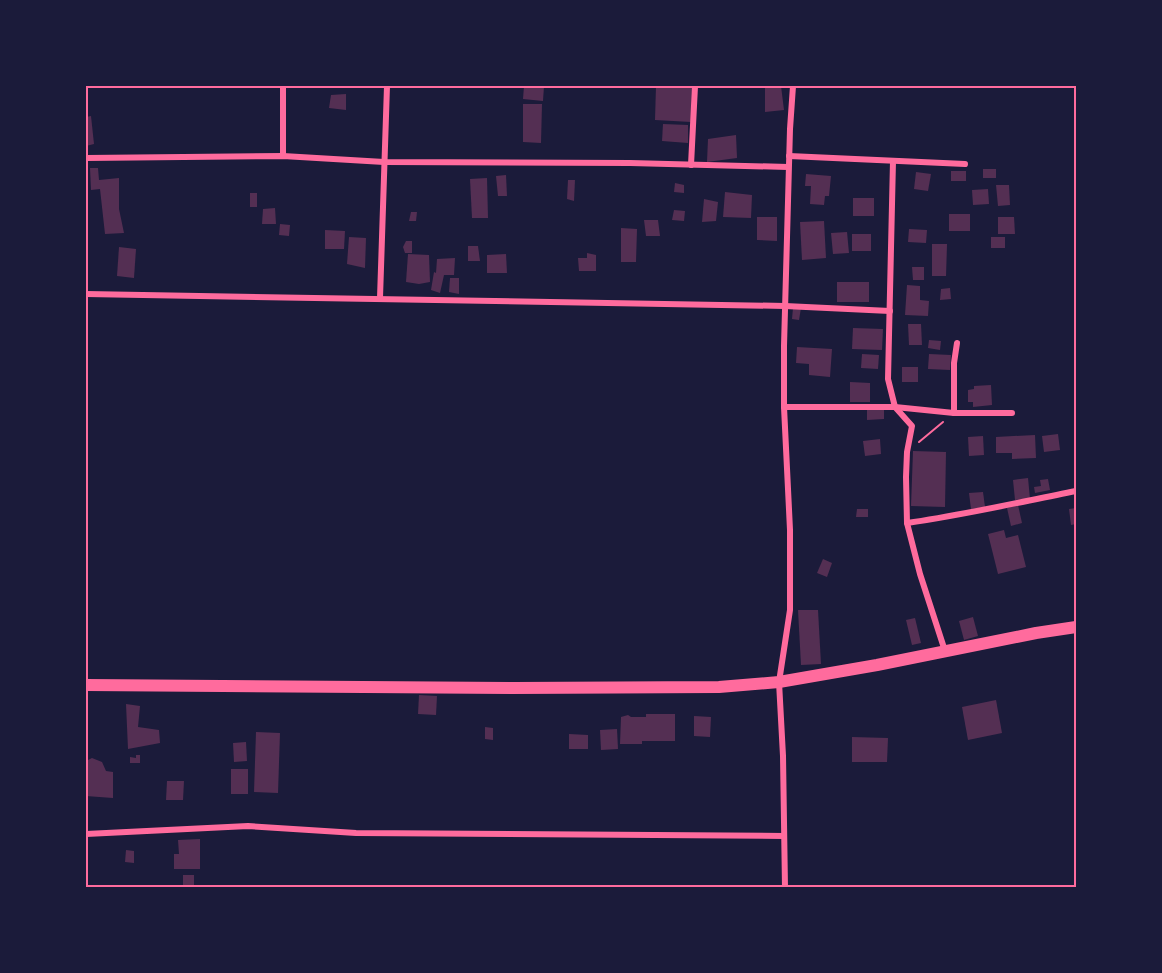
<svg xmlns="http://www.w3.org/2000/svg" width="1162" height="973" font-family="Lora,serif">
<style>
.building{fill:#542f53}
.lines{fill:none;stroke-linecap:round;stroke-linejoin:round}
.path{stroke:#ff6b9d;stroke-width:2}
.minor{stroke:#ff6b9d;stroke-width:6}
.primary{stroke:#ff6b9d;stroke-width:12}
.neatline{fill:none;stroke:#ff6b9d;stroke-width:2}
</style>
<rect width="100%" height="100%" fill="#1b1b3a"/>
<g class="building">
<path d="M524,86H544L543,101L523,99Z"/>
<path d="M656,86H692L691,122L655,120Z"/>
<path d="M765,86H781L784,110L765,112Z"/>
<path d="M346,94V110L329,108L331,95Z"/>
<path d="M523,104H542L541,143L523,142Z"/>
<path d="M91,116L94,144L86,146V117Z"/>
<path d="M663,124L688,125V143L662,141Z"/>
<path d="M736,135L737,158L707,162L708,139Z"/>
<path d="M90,168H98L99,180L119,178V209L124,233L105,234L100,189L91,190Z"/>
<rect x="983" y="169" width="13" height="9"/>
<rect x="951" y="171" width="15" height="10"/>
<path d="M916,172L931,174L928,191L914,189Z"/>
<path d="M806,174L831,176L829,196H825L824,205L810,204L811,186H805Z"/>
<path d="M506,175L507,196H498L496,176Z"/>
<path d="M487,178L488,218H472L470,179Z"/>
<path d="M568,180H575L574,201L567,199Z"/>
<path d="M675,183L684,185V193L674,192Z"/>
<path d="M996,185H1009L1010,205L998,206Z"/>
<path d="M988,189L989,204L973,205L972,190Z"/>
<path d="M725,192L752,195L751,218L723,217Z"/>
<rect x="250" y="193" width="7" height="14"/>
<rect x="853" y="198" width="21" height="18"/>
<path d="M704,199L718,202L716,221L702,222Z"/>
<path d="M275,208L276,224H262L263,209Z"/>
<path d="M674,210L685,211L684,221L672,220Z"/>
<path d="M411,212H417L416,221H409Z"/>
<rect x="949" y="214" width="21" height="17"/>
<path d="M757,217H777V241L757,240Z"/>
<path d="M998,217H1014L1015,234H998Z"/>
<path d="M644,220H658L660,236H646Z"/>
<path d="M824,221L826,258L802,260L800,222Z"/>
<path d="M280,224L290,225L289,236L279,235Z"/>
<path d="M621,228L637,229L636,262H621Z"/>
<path d="M909,229L927,230L926,243L908,242Z"/>
<path d="M325,230L345,231L344,249H325Z"/>
<path d="M847,232L849,253L833,254L831,233Z"/>
<rect x="852" y="234" width="19" height="17"/>
<path d="M349,237L366,238L365,268L347,264Z"/>
<rect x="991" y="237" width="14" height="11"/>
<path d="M406,241H412V253H405L403,247Z"/>
<path d="M932,244H947L946,276H932Z"/>
<path d="M468,246H478L480,261H468Z"/>
<path d="M119,247L136,249L134,278L117,276Z"/>
<path d="M587,253L596,255V271H579L578,258H587Z"/>
<path d="M408,254L429,255L430,282L419,284L406,282Z"/>
<path d="M506,254L507,273H487V255Z"/>
<path d="M455,258L454,275H444L440,293L431,290L434,272L436,273L437,259Z"/>
<path d="M912,267H924V280H913Z"/>
<path d="M450,278H459V294L449,292Z"/>
<rect x="837" y="282" width="32" height="20"/>
<path d="M907,285L920,286V300L929,301L928,316L905,315Z"/>
<path d="M950,288L951,299L940,300L941,289Z"/>
<path d="M793,308H801L799,320L792,319Z"/>
<path d="M908,324H921L922,345H909Z"/>
<path d="M853,328L883,329L882,350L852,349Z"/>
<path d="M929,340L941,341L940,350L928,348Z"/>
<path d="M797,347L832,349L830,377L809,375V364L796,363Z"/>
<path d="M862,354L879,355L878,369L861,368Z"/>
<path d="M929,354L951,355L950,370L928,369Z"/>
<rect x="902" y="367" width="16" height="15"/>
<path d="M850,382L870,383V402H850Z"/>
<path d="M991,385L992,405L973,407V402H968V390L974,389V386Z"/>
<path d="M867,410H884V419L867,420Z"/>
<path d="M1058,434L1060,450L1044,452L1042,436Z"/>
<path d="M1035,435L1036,458L1012,459V453H996V437Z"/>
<path d="M983,436L984,455L969,456L968,437Z"/>
<path d="M880,439L881,454L865,456L863,441Z"/>
<path d="M913,451L946,452L945,507L911,506Z"/>
<path d="M1028,478L1030,499L1015,500L1013,480Z"/>
<path d="M1048,479L1050,490L1035,493L1034,487L1041,486L1040,480Z"/>
<path d="M983,492L985,507L971,509L969,493Z"/>
<path d="M1018,505L1022,523L1011,526L1007,508Z"/>
<path d="M1076,508V524L1071,525L1069,509Z"/>
<path d="M857,509H868V517H856Z"/>
<path d="M1004,530L1006,538L1018,535L1026,567L998,574L988,534Z"/>
<path d="M823,559L832,563L827,577L817,573Z"/>
<path d="M798,610H818L821,664L801,665Z"/>
<path d="M973,617L978,636L964,640L959,621Z"/>
<path d="M915,618L921,643L912,645L906,620Z"/>
<path d="M419,695L437,696L436,715L418,714Z"/>
<path d="M996,700L1002,733L968,740L962,707Z"/>
<path d="M126,704L140,706L138,727L159,730L160,743L128,749Z"/>
<path d="M646,714H675V741H642V744H620L621,717L628,715L631,717H646Z"/>
<path d="M694,716L711,717L710,737L694,736Z"/>
<path d="M485,727L493,728V740L485,739Z"/>
<path d="M617,729L618,749L601,750L600,730Z"/>
<path d="M256,732L280,733L278,793L254,792Z"/>
<path d="M569,734L588,735V749H569Z"/>
<path d="M852,737L888,738L887,762H852Z"/>
<path d="M246,742L247,761L234,762L233,743Z"/>
<path d="M136,755H140V763H130V757L136,758Z"/>
<path d="M92,758L102,762L106,771L113,772V798L86,796V761Z"/>
<rect x="231" y="769" width="17" height="25"/>
<path d="M167,781H184L183,800H166Z"/>
<path d="M200,839V869H174V854H179L178,840Z"/>
<path d="M126,850L134,851V863L125,862Z"/>
<rect x="183" y="875" width="11" height="13"/>
</g>
<g class="lines">
<path class="path" d="M919,442L943,422"/>
<g class="minor">
<path d="M283,86V156"/>
<path d="M789,156L965,164"/>
<path d="M86,158L283,156L384,162L630,163L788,167"/>
<path d="M893,161L888,379L895,407L912,426L907,452L906,477L907,523L920,574L945,651"/>
<path d="M691,165L695,86"/>
<path d="M86,294L785,306L890,311"/>
<path d="M380,298L387,86"/>
<path d="M784,407H895L954,413H1012"/>
<path d="M954,413V363L957,343"/>
<path d="M907,523C964,515 1020,502 1076,491"/>
<path d="M86,834L248,826L356,833L784,836"/>
<path d="M785,888L783,756L779,682L790,610V530L784,407V346L790,129L793,86"/>
</g>
<path class="primary" d="M86,685L514,688L719,687L779,682L877,665L1036,633L1076,627"/>
</g>
<rect width="1162" height="973" fill="none" stroke="#1b1b3a" stroke-width="174"/>
<rect x="87" y="87" width="988" height="799" class="neatline"/>
</svg>
